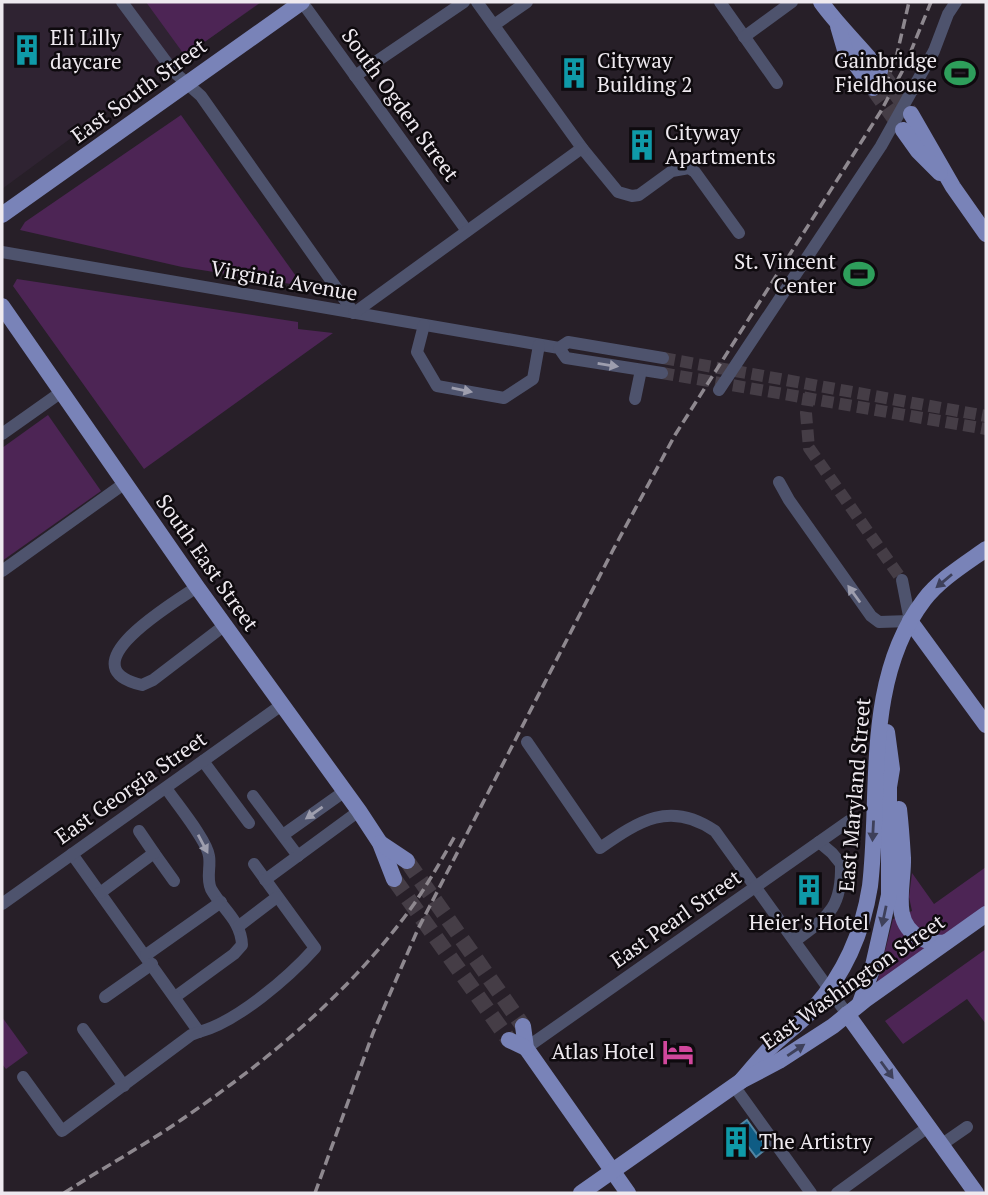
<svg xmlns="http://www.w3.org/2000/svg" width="988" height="1195" font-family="'PT Serif',serif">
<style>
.built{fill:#2f2332}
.green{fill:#4d2555}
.water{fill:#0f5c84;stroke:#5286a4;stroke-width:2}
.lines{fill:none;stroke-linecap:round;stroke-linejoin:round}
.minor-tunnel{stroke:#453d46;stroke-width:12;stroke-dasharray:12 6;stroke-linecap:butt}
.major-tunnel{stroke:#453d46;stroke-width:16;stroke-dasharray:16 8;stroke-linecap:butt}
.minor{stroke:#4e536d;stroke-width:12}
.major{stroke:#7983b8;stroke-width:16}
.rail{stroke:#8e888f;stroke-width:3.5;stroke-dasharray:10 5;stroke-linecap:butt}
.oneway{fill:#9e9eae}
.oneway2{fill:#3e405a}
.labels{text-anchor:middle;stroke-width:5;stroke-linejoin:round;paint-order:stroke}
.poi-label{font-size:21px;fill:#eee9ef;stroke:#0e0a0e;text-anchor:start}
.street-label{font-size:21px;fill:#eee9ef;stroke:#0e0a0e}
</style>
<rect width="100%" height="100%" fill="#271f28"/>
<path class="built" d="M2,2H262L169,66L2,189Z"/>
<g class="green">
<path d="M146,2H261L206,41L183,53Z"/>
<path d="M181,115L298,279L291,284L182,267L20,230L25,222Z"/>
<path d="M17,279L298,322V329L333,333L144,469L13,286Z"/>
<path d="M48,415L101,491L2,561V448Z"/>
<path d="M986,867V905L885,979L877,983L893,919L912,911L909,897L912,873L934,904Z"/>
<path d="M986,949V1024L967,999L903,1044L885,1021Z"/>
<path d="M2,1017L28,1053L6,1069L2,1064Z"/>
</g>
<path class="water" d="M747,1120L767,1148L756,1157L735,1129Z"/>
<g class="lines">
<g class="minor-tunnel">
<path d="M663,358L986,416"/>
<path d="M662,373L986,429"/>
<path d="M809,394L806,413L809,448L902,580"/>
</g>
<g class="major-tunnel">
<path d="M880,71L911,114"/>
<path d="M873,88L903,130"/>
<path d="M407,861L523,1026"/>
<path d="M394,879L509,1040"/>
</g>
<g class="minor">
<path d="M122,2L173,71L201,96L354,313"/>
<path d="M302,2L467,231"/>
<path d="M477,2L582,148L618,192L632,196L639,195L672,171L689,168L695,172L739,233"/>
<path d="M720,2L777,83"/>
<path d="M494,25L527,2"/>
<path d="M744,37L792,2"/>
<path d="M355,76L464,2"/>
<path d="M2,252L559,348L566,358L662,373"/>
<path d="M354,313L582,148"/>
<path d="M424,325L417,352L437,386L504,398L533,379L539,345"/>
<path d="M559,348L568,342L663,358"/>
<path d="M719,390L881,146L934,51L948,14L956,2"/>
<path d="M635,399L641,370"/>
<path d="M2,434L60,393"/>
<path d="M779,482L789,500L871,616L879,622L910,621"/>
<path d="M2,571L125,483"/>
<path d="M902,580L910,621"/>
<path d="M197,587C175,602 64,667 142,685L153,680L225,625"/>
<path d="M527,742L600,848C639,821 670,800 715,831L847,1014"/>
<path d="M203,761L249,823"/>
<path d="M166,788C176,803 207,840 209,856C211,867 206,878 211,889C222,909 241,920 242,945L234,954L175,997"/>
<path d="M253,796L298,856"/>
<path d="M283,835L345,791"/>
<path d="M154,853L174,881"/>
<path d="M72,854L199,1032C237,1022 289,977 315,948L254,864"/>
<path d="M265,880L359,811"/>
<path d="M100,893L154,853L139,831"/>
<path d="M2,904L283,704"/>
<path d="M239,926L277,897"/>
<path d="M795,941C828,916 842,909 841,864L832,853L819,842"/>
<path d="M146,955L221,902"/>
<path d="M105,997L152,964"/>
<path d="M83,1029L124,1086"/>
<path d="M526,1048L849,821"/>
<path d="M23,1077L62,1131L191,1035L199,1032"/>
<path d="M734,1086L811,1193"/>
<path d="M941,1145L967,1127"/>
<path d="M837,1193L928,1127"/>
</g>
<g class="major">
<path d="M821,2C839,27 861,47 880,71"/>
<path d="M838,26L845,50L873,88"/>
<path d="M911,114L953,187L986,234"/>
<path d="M903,130L918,151L940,173"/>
<path d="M2,215L302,2"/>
<path d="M2,306L197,587L359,811L380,843L394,879"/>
<path d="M910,621L986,725"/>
<path d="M899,809C901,826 902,842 903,858C904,885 890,922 920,938C929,942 937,944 946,942"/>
<path d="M380,843L407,861"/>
<path d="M860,1003L872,970L889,895V787L892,769L887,732"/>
<path d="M847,1014L976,1193"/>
<path d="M523,1026L526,1048L628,1193"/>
<path d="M509,1040L526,1048"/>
<path d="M741,1081C751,1070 760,1058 770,1048C784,1034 801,1023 814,1008C845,973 863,931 870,886C881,792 863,680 924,600C939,580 965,564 986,549"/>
<path d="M581,1193L741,1081L779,1061L833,1026L865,1000L986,914"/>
</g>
<g class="rail">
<path d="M885,86L897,54L909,2"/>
<path d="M64,1193C103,1168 143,1146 181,1120C269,1060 352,991 414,904C429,882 442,859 455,836"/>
<path d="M315,1193L373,1033L418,929L613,550L675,435L881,111L904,68L931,2"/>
</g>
</g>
<defs><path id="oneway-solid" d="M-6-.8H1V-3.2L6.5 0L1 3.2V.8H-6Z" transform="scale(1.75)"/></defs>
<g class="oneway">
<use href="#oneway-solid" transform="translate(608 365) rotate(9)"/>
<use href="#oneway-solid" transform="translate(462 390) rotate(11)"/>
<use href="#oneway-solid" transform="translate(854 594) rotate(-126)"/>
<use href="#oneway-solid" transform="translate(314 813) rotate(145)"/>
<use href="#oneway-solid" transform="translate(203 844) rotate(62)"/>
</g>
<g class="oneway2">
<use href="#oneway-solid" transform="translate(944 581) rotate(140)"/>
<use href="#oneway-solid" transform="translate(873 831) rotate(93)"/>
<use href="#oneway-solid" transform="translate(884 916) rotate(102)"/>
<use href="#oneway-solid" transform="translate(796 1050) rotate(-34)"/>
<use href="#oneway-solid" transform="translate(887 1070) rotate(54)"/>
</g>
<defs>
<symbol id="building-bare" viewBox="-9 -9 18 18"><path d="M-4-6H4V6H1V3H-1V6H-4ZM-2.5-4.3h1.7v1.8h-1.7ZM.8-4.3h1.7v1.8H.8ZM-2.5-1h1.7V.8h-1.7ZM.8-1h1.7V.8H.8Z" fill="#0f9aa8" stroke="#0e0a0e" stroke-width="2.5" paint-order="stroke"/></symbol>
<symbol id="stadium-bare" viewBox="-9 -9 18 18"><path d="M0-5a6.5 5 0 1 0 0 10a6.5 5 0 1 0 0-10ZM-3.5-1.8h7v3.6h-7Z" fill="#2e9e5b" stroke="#0e0a0e" stroke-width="2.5" paint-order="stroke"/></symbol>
<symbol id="hotel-bare" viewBox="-9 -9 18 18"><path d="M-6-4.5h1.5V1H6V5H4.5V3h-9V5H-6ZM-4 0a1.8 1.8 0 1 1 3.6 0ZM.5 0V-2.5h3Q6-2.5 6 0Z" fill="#d1479c" stroke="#0e0a0e" stroke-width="2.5" paint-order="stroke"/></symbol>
</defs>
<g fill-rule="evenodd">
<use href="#building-bare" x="5" y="28" width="44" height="44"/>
<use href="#building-bare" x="552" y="51" width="44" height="44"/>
<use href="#stadium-bare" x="938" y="51" width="44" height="44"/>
<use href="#building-bare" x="620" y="123" width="44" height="44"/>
<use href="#stadium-bare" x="837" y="252" width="44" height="44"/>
<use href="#building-bare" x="787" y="868" width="44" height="44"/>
<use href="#hotel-bare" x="656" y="1030" width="44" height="44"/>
<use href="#building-bare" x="714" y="1120" width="44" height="44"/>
</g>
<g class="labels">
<g class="poi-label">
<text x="50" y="45">Eli Lilly<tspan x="50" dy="24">daycare</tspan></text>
<text x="597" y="68">Cityway<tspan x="597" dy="24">Building 2</tspan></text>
<text x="937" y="68" text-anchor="end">Gainbridge<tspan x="937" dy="24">Fieldhouse</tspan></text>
<text x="665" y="140">Cityway<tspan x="665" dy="24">Apartments</tspan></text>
<text x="836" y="269" text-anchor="end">St. Vincent<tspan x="836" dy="24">Center</tspan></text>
<text x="809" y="930" text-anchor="middle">Heier's Hotel</text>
<text x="655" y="1059" text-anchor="end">Atlas Hotel</text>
<text x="759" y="1149">The Artistry</text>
</g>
<g class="street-label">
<text transform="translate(139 91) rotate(-36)" y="7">East South Street</text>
<text transform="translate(400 105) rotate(54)" y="7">South Ogden Street</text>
<text transform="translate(284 281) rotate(10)" y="7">Virginia Avenue</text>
<text transform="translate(207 563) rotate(55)" y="7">South East Street</text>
<text transform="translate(131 788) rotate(-35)" y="7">East Georgia Street</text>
<text transform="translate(855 795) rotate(-85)" y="7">East Maryland Street</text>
<text transform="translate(676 919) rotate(-35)" y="7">East Pearl Street</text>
<text transform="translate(853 982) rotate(-35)" y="7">East Washington Street</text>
</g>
</g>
<rect width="988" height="1195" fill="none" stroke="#eee9ef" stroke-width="7"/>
</svg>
